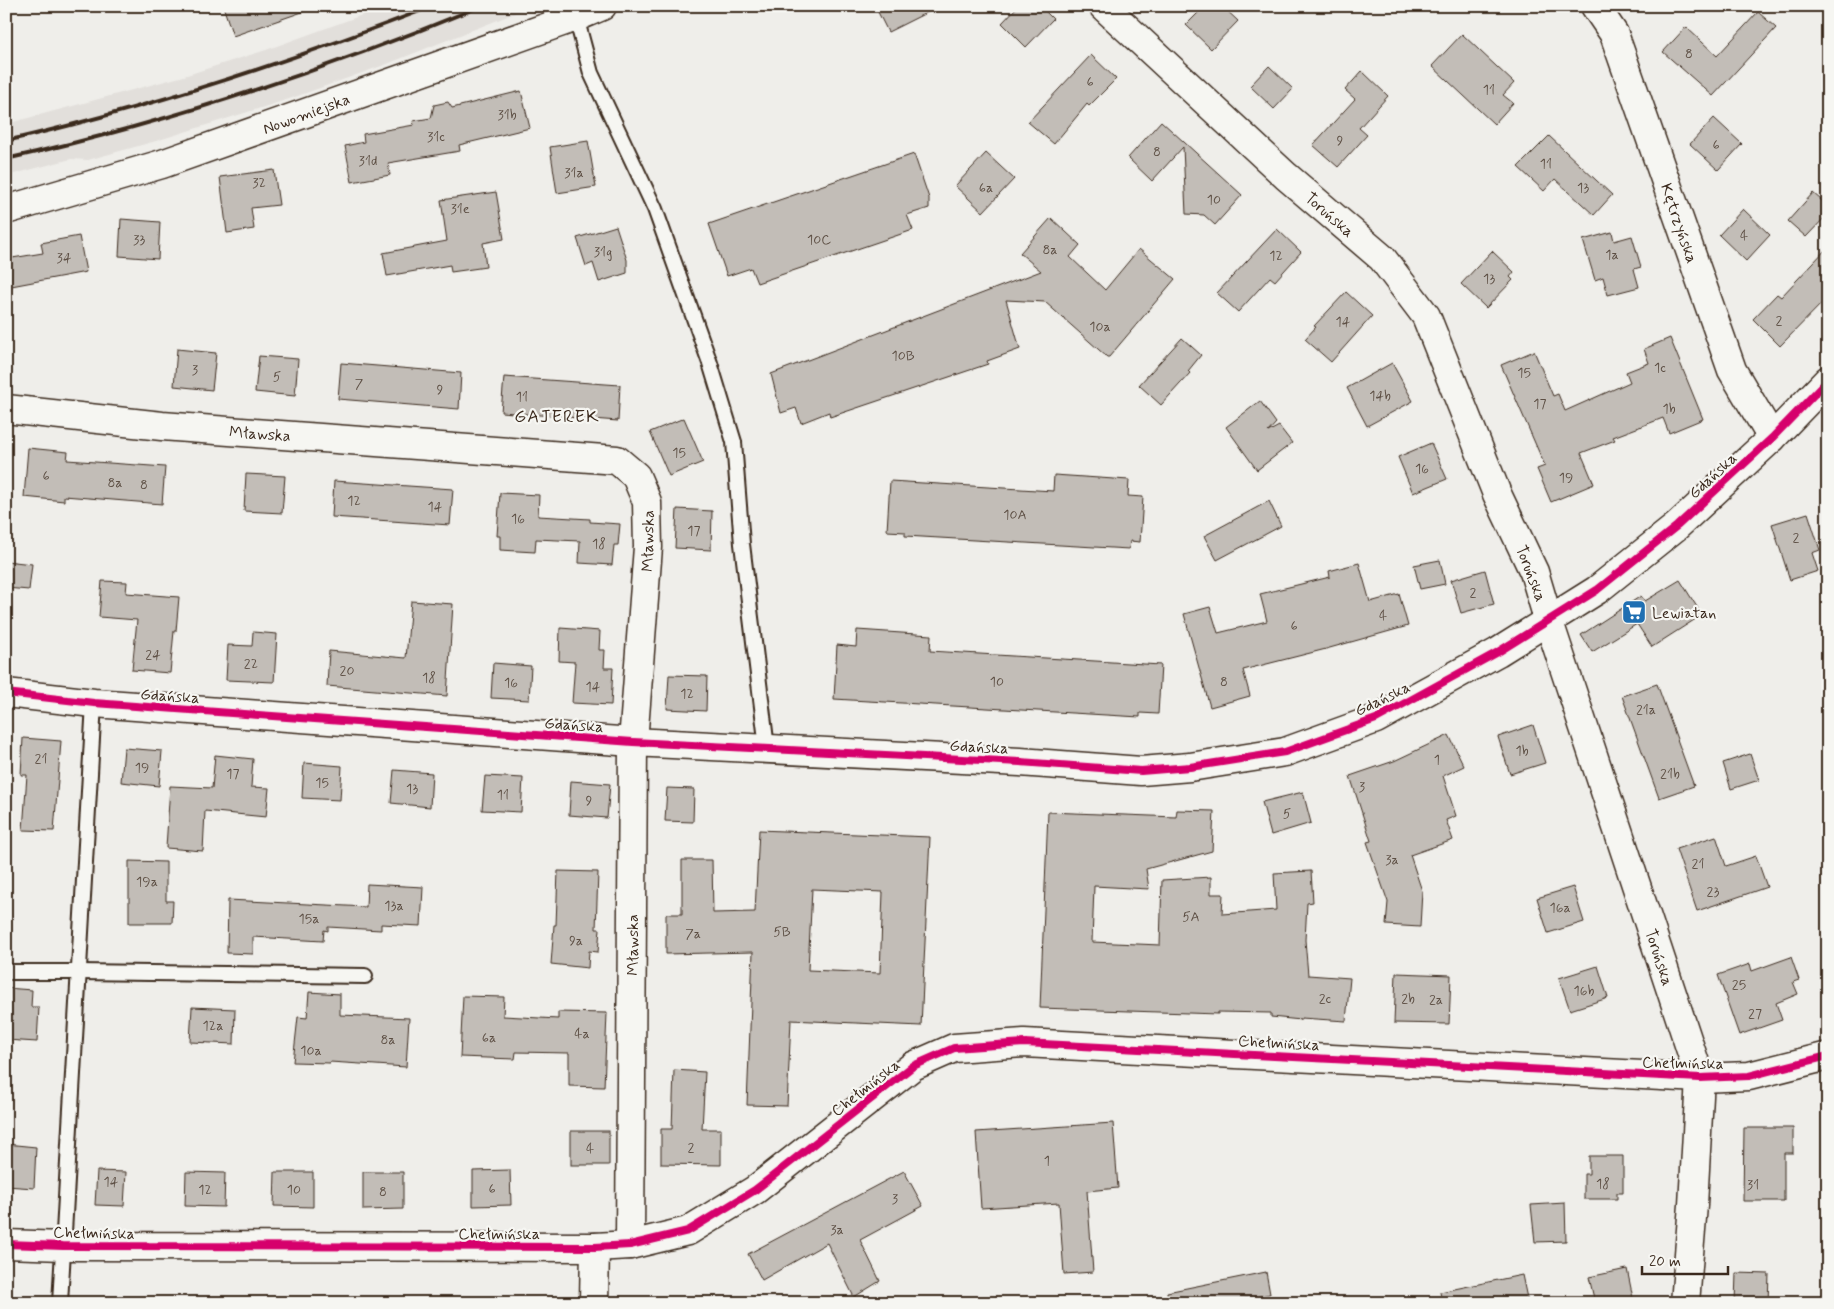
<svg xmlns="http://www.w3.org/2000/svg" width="1834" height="1309" font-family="Mynerve,sans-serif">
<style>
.built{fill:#e2dfdb}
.building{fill:#c2bdb7;stroke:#3b2a1e;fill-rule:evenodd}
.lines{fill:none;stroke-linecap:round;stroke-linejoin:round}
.service-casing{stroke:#3b2a1e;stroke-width:18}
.minor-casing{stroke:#3b2a1e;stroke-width:31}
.service{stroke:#f6f6f2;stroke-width:14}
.minor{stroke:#f6f6f2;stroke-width:28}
.rail{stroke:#3b2a1e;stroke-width:4}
.cycleway-casing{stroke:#f6f6f2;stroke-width:11}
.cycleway{stroke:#d6006c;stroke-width:8}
.labels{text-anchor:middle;stroke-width:4.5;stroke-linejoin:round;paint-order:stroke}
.number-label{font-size:14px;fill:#5d4f44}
.street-label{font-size:16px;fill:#3b2a1e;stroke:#f6f6f2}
.poi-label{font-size:16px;fill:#3b2a1e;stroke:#f6f6f2;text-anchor:start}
.neighbourhood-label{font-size:18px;letter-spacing:1px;fill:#3b2a1e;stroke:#f6f6f2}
</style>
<rect width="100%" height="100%" fill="#efeeea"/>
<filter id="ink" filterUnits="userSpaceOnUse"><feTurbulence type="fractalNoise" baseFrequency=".02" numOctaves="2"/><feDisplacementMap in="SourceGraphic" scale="10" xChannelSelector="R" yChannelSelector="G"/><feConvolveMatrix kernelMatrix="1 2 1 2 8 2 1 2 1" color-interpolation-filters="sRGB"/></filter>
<g filter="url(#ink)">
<path class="built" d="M387,6H533L387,64L289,99L156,141L88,160L71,159L6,176V124L184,76L266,50Z"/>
<g class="building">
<path d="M223,6H307L308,10L233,36Z"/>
<path d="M875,6H940L888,32Z"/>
<path d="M1018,6H1040L1053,19L1026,47L1002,23Z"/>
<path d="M1205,6H1222L1238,21L1211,49L1186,25Z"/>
<path d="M1758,12L1776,28L1713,96L1663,52L1686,27L1717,56Z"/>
<path d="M1462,34L1514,83L1503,95L1513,103L1494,124L1432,66Z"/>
<path d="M1091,55L1116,79L1089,106L1087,104L1054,144L1028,122Z"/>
<path d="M1269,66L1293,89L1274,109L1250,86Z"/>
<path d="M1362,71L1388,96L1359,128L1367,135L1338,167L1313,145L1355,99L1345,90Z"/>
<path d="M521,91L530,128L459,145L460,151L388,163L390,175L352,182L345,146L364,142L363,134L414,125L413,121L431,118L434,105L448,102L452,108Z"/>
<path d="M1714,118L1742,144L1718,170L1690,144Z"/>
<path d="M1161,121L1242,195L1215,225L1204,215L1186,214L1183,147L1152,181L1128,158Z"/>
<path d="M1549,136L1612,195L1594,215L1555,179L1544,191L1518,167Z"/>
<path d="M588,141L596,187L557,193L550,147Z"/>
<path d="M986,153L1014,179L983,212L955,186Z"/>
<path d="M914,154L929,198V208L907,215L913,230L757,283L751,268L727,276L709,224Z"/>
<path d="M274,170L279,205L251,208L254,229L227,233L220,177Z"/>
<path d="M496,192L504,239L483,243L486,267L451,272L450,265L387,276L383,253L447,241L441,200Z"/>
<path d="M1813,193L1828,206V214L1806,237L1788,221Z"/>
<path d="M1743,209L1770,235L1746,261L1719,235Z"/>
<path d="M1051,218L1080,245L1070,257L1105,290L1139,249L1175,279L1109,357H1107L1045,302L1006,300L1020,349L987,361L988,364L830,417L829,412L801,423L796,408L781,413L771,374L1041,271L1020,253Z"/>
<path d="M121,219L160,222L158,259L119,256Z"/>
<path d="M616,226L627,260V273L599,282L593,263L586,266L577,238Z"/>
<path d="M1277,229L1301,252L1275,281L1270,277L1238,312L1217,293Z"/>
<path d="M1612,232L1614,241L1632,236L1641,267L1634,269L1639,287L1608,295L1603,277L1595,280L1583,240Z"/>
<path d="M79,236L86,272L6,287V259L43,253L41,243Z"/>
<path d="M1828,247V297L1780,346L1753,319L1777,294L1781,297Z"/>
<path d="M1492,251L1514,272L1510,277L1513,280L1486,308L1461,284Z"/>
<path d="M1346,292L1372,316L1331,362L1305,339L1316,327L1314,326Z"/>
<path d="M1182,338L1201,355L1188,371L1190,373L1161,405L1139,385Z"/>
<path d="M1670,338L1703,419L1669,433L1663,418L1613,437L1615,440L1581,453L1594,484L1551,502L1537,469L1545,466L1501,365L1534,351L1553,396L1558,394L1565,411L1630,382L1626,372L1649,363L1644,349Z"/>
<path d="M177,349L216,353L212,390L174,386Z"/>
<path d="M259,356L298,359L295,396L255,392Z"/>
<path d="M341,363L461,373L459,409L338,399Z"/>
<path d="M1392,363L1413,401L1367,426L1347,388Z"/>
<path d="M504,377L620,385L618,421L501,412Z"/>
<path d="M1260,401L1276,423L1268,432L1279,426L1292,443L1257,470L1226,427Z"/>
<path d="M684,418L703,462L669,476L650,432Z"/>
<path d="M1431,443L1447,479L1413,493L1398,457Z"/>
<path d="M28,448L68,452L67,460L165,467L162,504L64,496V501L24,497Z"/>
<path d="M246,474L285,476L282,513L244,511Z"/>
<path d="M1054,475L1129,480L1128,496L1143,497L1140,542L1130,541L1129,549L905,536V532L887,531L890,481L1053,491Z"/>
<path d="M334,481L453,489L450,525L332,517Z"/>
<path d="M500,493L539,495L538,516L590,519V522L620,524L618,545H614L612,565L579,563L580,541L536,539L535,552L500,550V536H497Z"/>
<path d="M1269,501L1281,526L1217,560L1204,536Z"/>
<path d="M677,509L712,511L711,550L675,548Z"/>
<path d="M1808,513L1820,550L1812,553L1818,571L1790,580L1772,524Z"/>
<path d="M1440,560L1445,584L1420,589L1414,565Z"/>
<path d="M6,561L32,564L29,590L6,588Z"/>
<path d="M1359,563L1370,602L1399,594L1408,626L1326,649L1243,670L1250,696L1210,707L1184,614L1210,607L1218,633L1267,621L1260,594L1330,577L1329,571Z"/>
<path d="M1485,570L1494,604L1461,613L1451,580Z"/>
<path d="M1680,580L1702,615L1652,647L1637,624L1592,652L1581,635L1641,596L1645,601Z"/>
<path d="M102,581L127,582L126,593L179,597L176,631H174L170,673L132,670L137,620L99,617Z"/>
<path d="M411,601L453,604L447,696L327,686L329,651L406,658Z"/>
<path d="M560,628L600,631L599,650H605L604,668H613L611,705L572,703L575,662L559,661Z"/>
<path d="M857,630L931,635L930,651L1161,665L1158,714L1140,713V717L834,699L837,645L856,647Z"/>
<path d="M253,632L277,634L274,682L226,680L228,645L252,646Z"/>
<path d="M493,663L531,666L529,700L491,698Z"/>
<path d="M669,675L707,676L706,711L667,709Z"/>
<path d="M1657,684L1694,786L1659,798L1622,696Z"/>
<path d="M1533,725L1545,763L1510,774L1498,737Z"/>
<path d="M1449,735L1464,766L1443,776L1456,816L1446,820L1453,840L1410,855L1422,891L1420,927L1386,925L1388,902L1367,842L1371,841L1350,776L1394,761Z"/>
<path d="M23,738L61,741L54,831L23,830L27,775H21Z"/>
<path d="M124,748L162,751L159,786L121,782Z"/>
<path d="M1750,754L1759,780L1731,789L1723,763Z"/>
<path d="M215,755L253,759L251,787L269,788L266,817L205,811L203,851L166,848L170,786L212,788Z"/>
<path d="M304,763L342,766L340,800L302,798Z"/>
<path d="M394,770L432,773L430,807L391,803Z"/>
<path d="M485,776L523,778L521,812L482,810Z"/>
<path d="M571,781L610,784L607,818L569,815Z"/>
<path d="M667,788L694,789L693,822L665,821Z"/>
<path d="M1303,792L1311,823L1271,835L1262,802Z"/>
<path d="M1177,810L1214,811L1212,851L1146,869L1149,889L1094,886L1092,942L1160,945L1162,880L1211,877V894H1223L1222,914L1276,910L1274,873L1311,871L1313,902L1307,903L1305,940L1308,975L1350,978L1346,1021L1301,1018V1020L1271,1017V1013L1218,1012V1014L1040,1008L1048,812L1176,817Z"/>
<path d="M759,830L930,837L921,1026L791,1020L787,1106L747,1105L753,952L666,954V914H682V860H712L713,913L755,912ZM812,889L883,892L880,973L808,970Z"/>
<path d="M1716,836L1726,866L1756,856L1767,887L1697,911L1676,849Z"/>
<path d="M129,861L166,862V901H173L172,923H129Z"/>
<path d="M558,871L598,872L596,929H600L598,952L589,951L588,968L551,964L554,925H556Z"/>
<path d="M367,884L423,887L421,926L381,924V930L328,927V931L324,930L323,941L253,937V954L227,953L228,900L366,907Z"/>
<path d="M1573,887L1584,922L1548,933L1537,898Z"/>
<path d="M1791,957L1799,980L1793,982L1798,994L1776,1003L1782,1020L1739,1035L1718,975L1750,964L1752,971Z"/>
<path d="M1598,966L1608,998L1570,1010L1559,978Z"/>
<path d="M1396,973L1451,975L1449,1024L1394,1023Z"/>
<path d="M6,988L32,990L31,1007H39L37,1042L6,1040Z"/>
<path d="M309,992L340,994V1015L409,1018L406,1067L330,1062V1063L293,1062L298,1017L307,1018Z"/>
<path d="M463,996L504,997L503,1016L558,1019V1012L607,1013L604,1087L569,1086V1053L516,1052L515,1059L460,1057Z"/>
<path d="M192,1007L235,1009L234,1044L190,1042Z"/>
<path d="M674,1070L705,1072L702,1129H721V1165L661,1164V1129H672Z"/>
<path d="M1113,1123L1118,1188L1087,1191L1093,1272L1064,1274L1059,1203L981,1208L976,1132Z"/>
<path d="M1744,1128H1793V1153H1784V1201H1743Z"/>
<rect x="571" y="1131" width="38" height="34"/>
<path d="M6,1144L36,1147L34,1188L6,1186Z"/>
<path d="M1589,1156H1623V1193H1617V1199H1584V1174H1589Z"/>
<path d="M510,1170L511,1205L473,1206V1171Z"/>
<path d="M97,1171L126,1172L124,1206L95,1205Z"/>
<path d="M904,1171L923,1206L860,1240L880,1281L854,1297L827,1243L762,1280L748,1254Z"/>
<path d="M186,1172L225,1173L224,1207L185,1206Z"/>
<path d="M275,1172H313V1207L274,1206Z"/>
<path d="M363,1172H403V1209L363,1210Z"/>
<path d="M1565,1203L1566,1241L1535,1242L1531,1205Z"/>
<path d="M1627,1269L1634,1303H1595L1589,1277Z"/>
<path d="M1266,1272L1270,1294L1227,1303H1168L1167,1292Z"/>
<path d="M1736,1273L1769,1274L1768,1303H1735Z"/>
<path d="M1522,1275L1528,1303H1442L1440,1292Z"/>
</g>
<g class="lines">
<defs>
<g id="service">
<path d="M576,17L591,73L655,209L710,363L734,442L742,544L767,748"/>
<path d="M6,972H78L365,976"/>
<path d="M60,1303L94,703"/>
</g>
<g id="minor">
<path d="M1103,6L1286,176L1382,258L1426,316L1497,494L1534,572L1548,619L1700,1078L1693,1205L1685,1303"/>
<path d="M1595,6L1614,34L1732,370L1772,438"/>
<path d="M6,210L162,164L576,17L602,6"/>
<path d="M6,409L162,426L617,460L636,476L647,502L648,547L633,742L630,1245"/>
<path d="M6,693L94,703L633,742L1020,762L1141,771L1190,767L1285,752L1376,719L1498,652L1597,590L1677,526L1772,438L1828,380"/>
<path d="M6,1244L63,1246L595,1247L630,1245L688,1231L755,1190L913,1066L954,1048L1024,1043L1700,1078L1749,1076L1828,1056"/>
<path d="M594,1303L595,1247"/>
</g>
</defs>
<use href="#service" class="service-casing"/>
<use href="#minor" class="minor-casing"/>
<use href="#service" class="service"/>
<use href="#minor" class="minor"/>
<g class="rail">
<path d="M6,141C152,107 294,60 433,6"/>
<path d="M6,159C168,123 328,69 481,6"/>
</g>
<defs>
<g id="cycleway">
<path d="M6,693L94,703L633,742L1020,762L1141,771L1190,767L1285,752L1376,719L1498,652L1597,590L1677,526L1772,438L1828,380"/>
<path d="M6,1244L63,1246L595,1247L630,1245L688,1231L755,1190L913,1066L954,1048L1024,1043L1700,1078L1749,1076L1828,1056"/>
</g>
</defs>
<use href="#cycleway" class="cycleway-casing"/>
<use href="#cycleway" class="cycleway"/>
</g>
</g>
<defs>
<symbol id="supermarket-square" viewBox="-11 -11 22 22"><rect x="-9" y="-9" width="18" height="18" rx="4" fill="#1f6fb2" stroke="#f6f6f2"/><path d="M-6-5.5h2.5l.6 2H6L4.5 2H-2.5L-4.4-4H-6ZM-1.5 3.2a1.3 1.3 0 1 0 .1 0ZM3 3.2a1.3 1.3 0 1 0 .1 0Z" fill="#fff"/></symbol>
</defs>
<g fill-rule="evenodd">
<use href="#supermarket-square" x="1620" y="598" width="28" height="28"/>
</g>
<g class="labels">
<g class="number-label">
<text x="1689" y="58">8</text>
<text x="1090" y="86">6</text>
<text x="1489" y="94">11</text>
<text x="507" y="119">31b</text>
<text x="436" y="141">31c</text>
<text x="1340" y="145">9</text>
<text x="1716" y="149">6</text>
<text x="1157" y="156">8</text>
<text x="368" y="165">31d</text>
<text x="1546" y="168">11</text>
<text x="574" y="177">31a</text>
<text x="259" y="187">32</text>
<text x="986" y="192">6a</text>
<text x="1583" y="192">13</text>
<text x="1214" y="204">10</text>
<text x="460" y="213">31e</text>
<text x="1744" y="240">4</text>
<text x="139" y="244">33</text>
<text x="819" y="244">10C</text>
<text x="1050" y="254">8a</text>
<text x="603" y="256">31g</text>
<text x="1612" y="259">1a</text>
<text x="1276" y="260">12</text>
<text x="64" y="262">34</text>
<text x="1489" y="283">13</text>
<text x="1779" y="325">2</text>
<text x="1343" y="326">14</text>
<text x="1100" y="331">10a</text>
<text x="903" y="360">10B</text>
<text x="1660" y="372">1c</text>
<text x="195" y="374">3</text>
<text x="1524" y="377">15</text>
<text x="277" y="381">5</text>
<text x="359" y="388">7</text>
<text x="440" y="394">9</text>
<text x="1380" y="400">14b</text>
<text x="522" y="401">11</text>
<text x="1540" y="408">17</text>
<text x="1669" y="413">1b</text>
<text x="679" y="457">15</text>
<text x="1422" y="473">16</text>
<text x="46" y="480">6</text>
<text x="1566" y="482">19</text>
<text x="115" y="487">8a</text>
<text x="144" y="489">8</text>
<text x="354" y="505">12</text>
<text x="435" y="511">14</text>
<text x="1015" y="519">10A</text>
<text x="518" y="523">16</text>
<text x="694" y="535">17</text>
<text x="1796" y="542">2</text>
<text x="599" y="548">18</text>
<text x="1473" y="597">2</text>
<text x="1383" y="620">4</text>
<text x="1294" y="630">6</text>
<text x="153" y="659">24</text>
<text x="251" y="668">22</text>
<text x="347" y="675">20</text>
<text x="429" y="682">18</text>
<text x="997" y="686">10</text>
<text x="1224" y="686">8</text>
<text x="511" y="687">16</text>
<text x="593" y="691">14</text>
<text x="687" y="698">12</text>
<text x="1646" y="714">21a</text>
<text x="1522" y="755">1b</text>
<text x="41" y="763">21</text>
<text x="1437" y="764">1</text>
<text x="142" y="772">19</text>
<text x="233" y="778">17</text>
<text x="1670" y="778">21b</text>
<text x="322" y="787">15</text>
<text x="1362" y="791">3</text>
<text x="412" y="793">13</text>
<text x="503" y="799">11</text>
<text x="589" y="805">9</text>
<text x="1287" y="818">5</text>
<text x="1392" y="864">3a</text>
<text x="1698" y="868">21</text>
<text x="147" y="886">19a</text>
<text x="1713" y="896">23</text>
<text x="394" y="910">13a</text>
<text x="1560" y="912">16a</text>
<text x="1191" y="921">5A</text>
<text x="309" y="923">15a</text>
<text x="782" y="936">5B</text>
<text x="693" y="938">7a</text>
<text x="576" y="945">9a</text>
<text x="1739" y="989">25</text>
<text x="1584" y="995">16b</text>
<text x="1325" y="1003">2c</text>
<text x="1408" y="1003">2b</text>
<text x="1436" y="1004">2a</text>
<text x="1755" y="1018">27</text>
<text x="213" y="1030">12a</text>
<text x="582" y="1038">4a</text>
<text x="489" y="1042">6a</text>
<text x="388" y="1044">8a</text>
<text x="311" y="1055">10a</text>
<text x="691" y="1152">2</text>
<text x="590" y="1153">4</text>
<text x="1047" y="1165">1</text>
<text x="111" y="1186">14</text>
<text x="1603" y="1188">18</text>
<text x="1753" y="1189">31</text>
<text x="492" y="1193">6</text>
<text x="205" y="1194">12</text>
<text x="294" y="1194">10</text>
<text x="383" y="1196">8</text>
<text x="895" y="1203">3</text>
<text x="837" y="1234">3a</text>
</g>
<g class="street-label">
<text transform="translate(306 113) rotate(-20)" y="6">Nowomiejska</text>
<text transform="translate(1330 214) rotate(41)" y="6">Toruńska</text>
<text transform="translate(1680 223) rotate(71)" y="6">Kętrzyńska</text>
<text transform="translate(260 433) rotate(4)" y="6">Mławska</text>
<text transform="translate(1712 475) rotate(-43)" y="6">Gdańska</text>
<text transform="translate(647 541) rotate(-89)" y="6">Mławska</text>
<text transform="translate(1532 573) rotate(69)" y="6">Toruńska</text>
<text transform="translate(170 695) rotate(4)" y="6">Gdańska</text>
<text transform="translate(1382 698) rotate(-26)" y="6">Gdańska</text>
<text transform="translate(574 724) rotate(4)" y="6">Gdańska</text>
<text transform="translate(979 746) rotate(3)" y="6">Gdańska</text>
<text transform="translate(632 945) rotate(-90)" y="6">Mławska</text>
<text transform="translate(1660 957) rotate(72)" y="6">Toruńska</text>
<text transform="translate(1279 1042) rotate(3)" y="6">Chełmińska</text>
<text transform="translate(1683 1062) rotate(1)" y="6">Chełmińska</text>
<text transform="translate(865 1087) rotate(-38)" y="6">Chełmińska</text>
<text transform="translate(94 1232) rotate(1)" y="6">Chełmińska</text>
<text x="499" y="1239">Chełmińska</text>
</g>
<g class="poi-label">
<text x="1652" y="618">Lewiatan</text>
</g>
<g class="neighbourhood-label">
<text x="557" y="422">GAJEREK</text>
</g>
</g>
<rect width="1834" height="1309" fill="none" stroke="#f6f6f2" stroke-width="25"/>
<rect x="12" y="12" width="1809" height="1284" fill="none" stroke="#3b2a1e" stroke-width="2" filter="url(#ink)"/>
<path d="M1642 1266v8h86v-8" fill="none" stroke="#3b2a1e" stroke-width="2.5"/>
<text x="1649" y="1266" font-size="15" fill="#3b2a1e" stroke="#f6f6f2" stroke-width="4" paint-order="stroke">20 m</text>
</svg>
